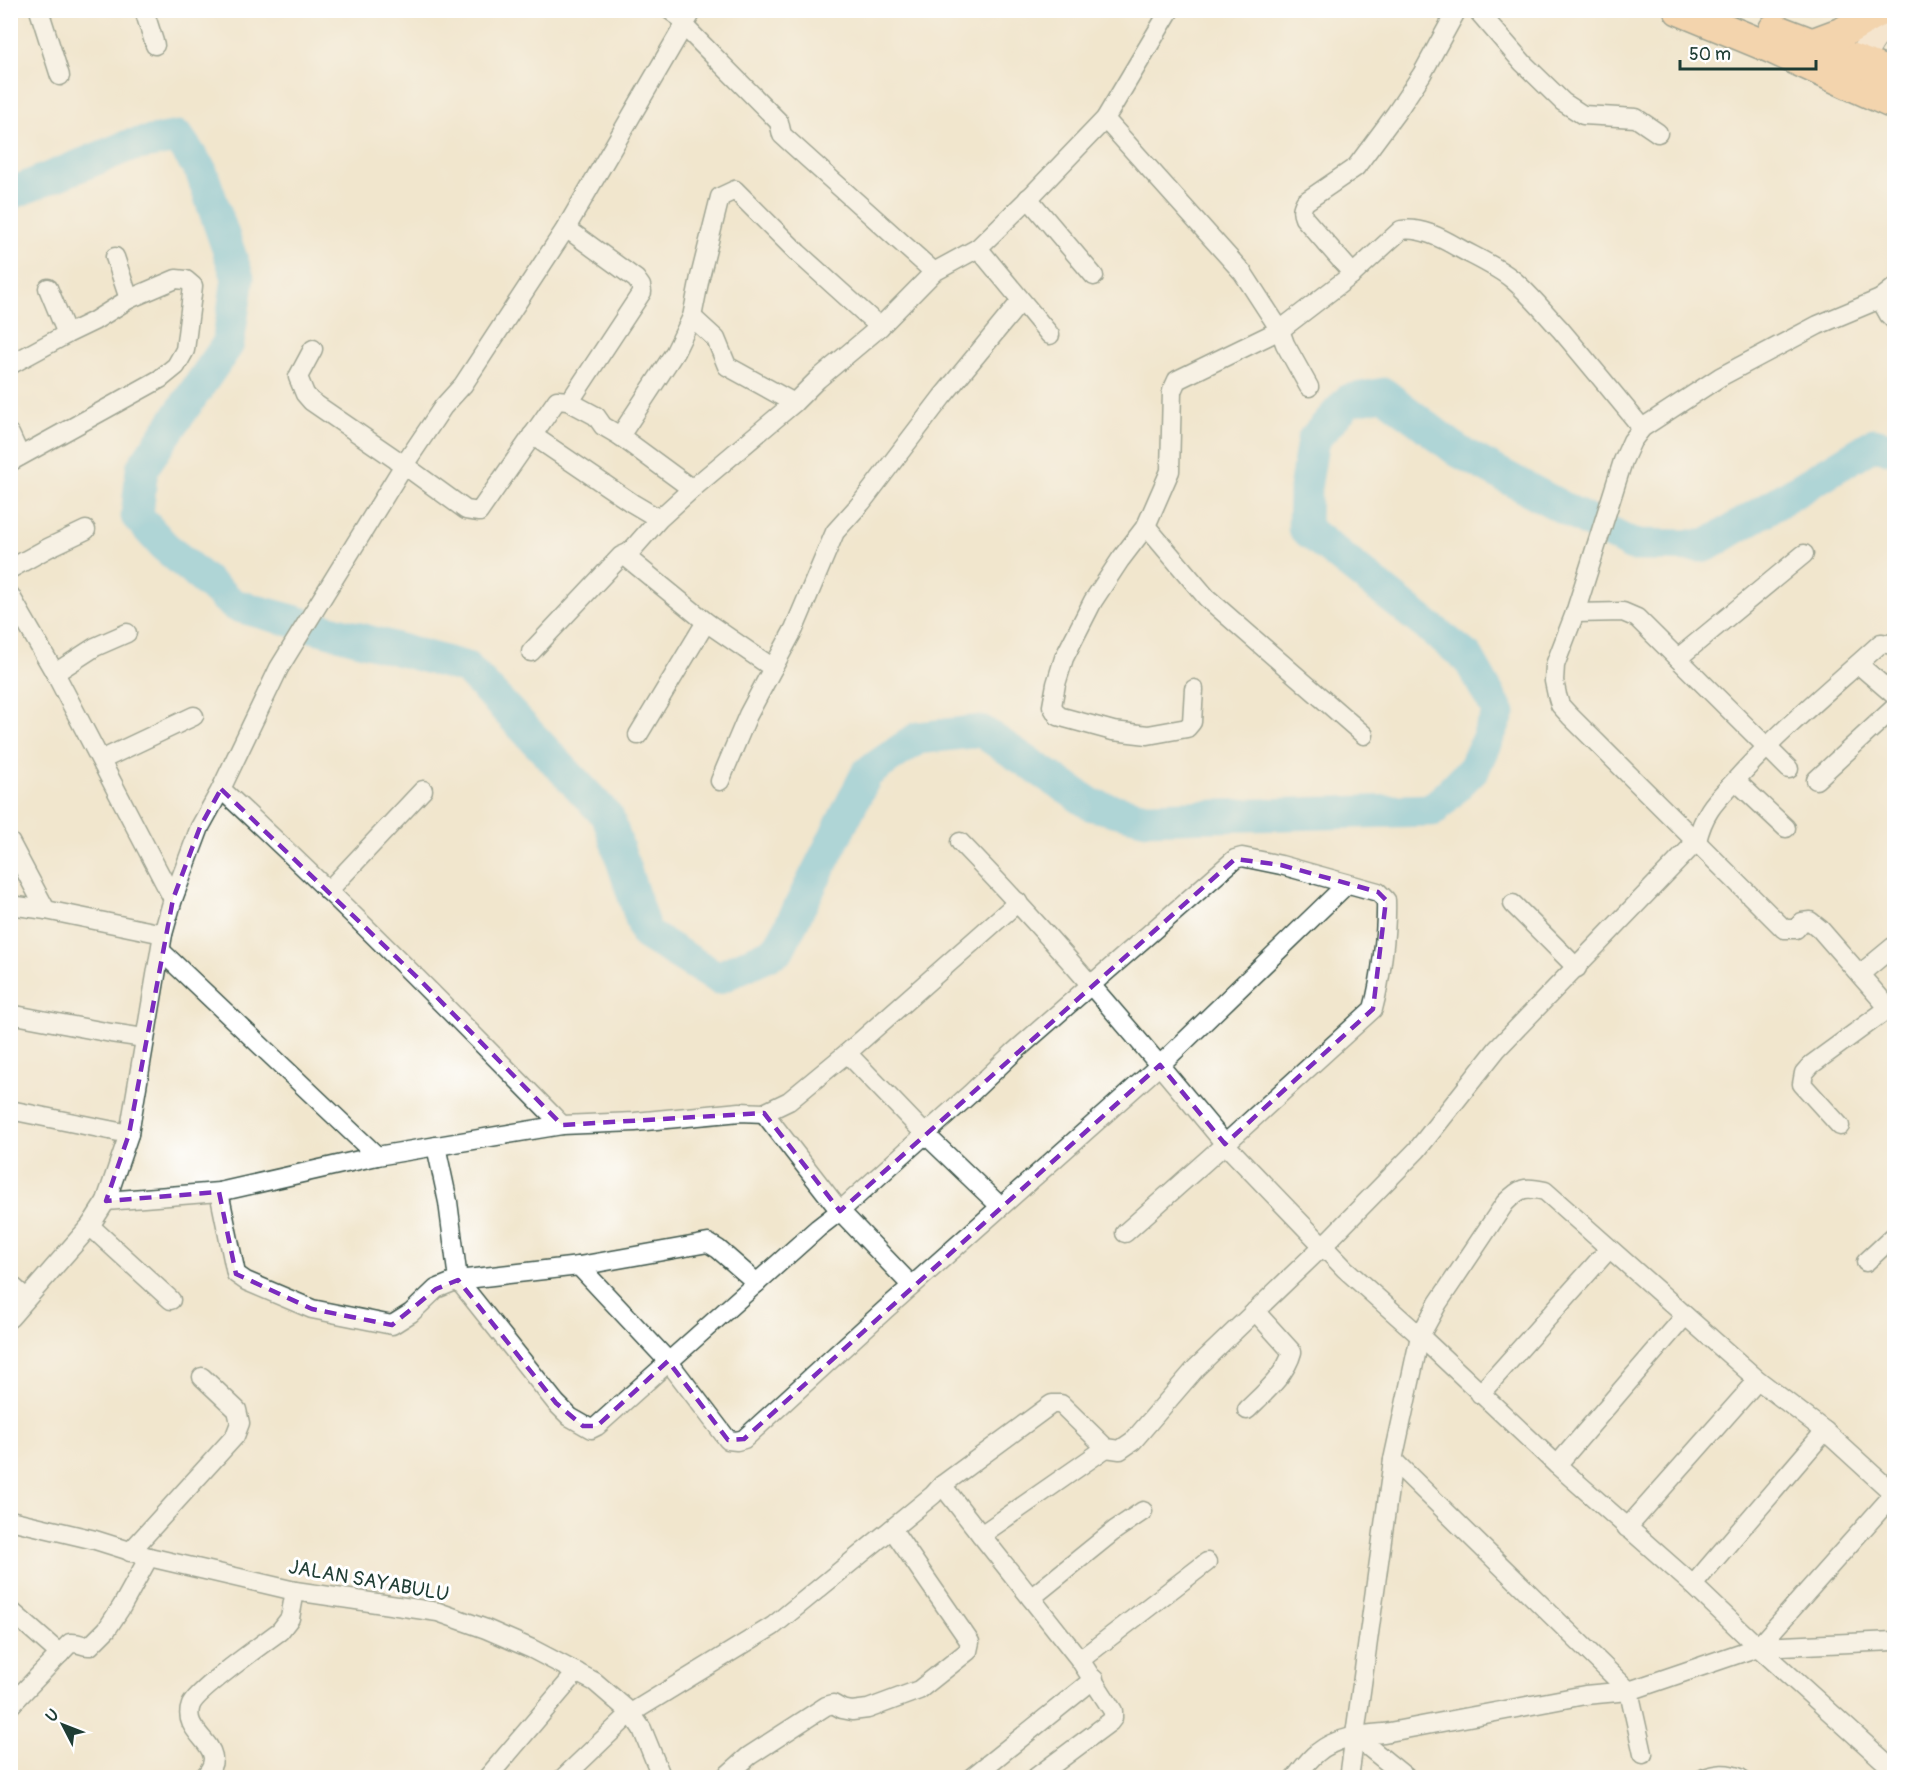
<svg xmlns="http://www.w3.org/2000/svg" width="1905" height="1788" font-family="Pangolin,sans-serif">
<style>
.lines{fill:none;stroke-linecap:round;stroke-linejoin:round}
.river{stroke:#61c0df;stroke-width:33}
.service-casing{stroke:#3e564b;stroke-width:12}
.minor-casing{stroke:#3e564b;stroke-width:21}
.secondary-casing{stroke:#3e564b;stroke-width:28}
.trunk-casing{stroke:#3e564b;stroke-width:33}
.service{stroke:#fff;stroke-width:9}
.minor{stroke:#fff;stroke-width:18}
.secondary{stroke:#fbe5cf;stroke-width:26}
.trunk{stroke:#f6be86;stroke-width:30}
.marked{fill:none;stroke:#7b2cbf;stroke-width:4.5;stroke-dasharray:12 8;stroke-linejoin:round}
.labels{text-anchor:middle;stroke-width:6;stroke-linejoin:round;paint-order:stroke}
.street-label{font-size:20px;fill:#1f3d34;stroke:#fff}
</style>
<rect width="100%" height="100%" fill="#fff"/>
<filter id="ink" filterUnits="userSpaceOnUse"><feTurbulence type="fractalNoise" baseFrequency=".0167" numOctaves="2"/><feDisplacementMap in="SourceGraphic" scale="12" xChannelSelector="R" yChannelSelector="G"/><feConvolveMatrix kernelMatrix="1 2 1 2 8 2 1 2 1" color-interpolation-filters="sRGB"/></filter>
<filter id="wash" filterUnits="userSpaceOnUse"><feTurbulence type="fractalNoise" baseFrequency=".008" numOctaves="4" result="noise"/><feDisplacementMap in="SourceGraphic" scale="24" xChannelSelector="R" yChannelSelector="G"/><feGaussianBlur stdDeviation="1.35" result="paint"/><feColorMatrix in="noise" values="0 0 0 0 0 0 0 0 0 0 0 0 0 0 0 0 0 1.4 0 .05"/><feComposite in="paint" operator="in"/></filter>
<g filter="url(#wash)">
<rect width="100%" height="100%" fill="#f1e6cd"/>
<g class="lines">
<path class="river" d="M10,194L128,146L178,137L201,171L238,278L228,344L142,468L137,516L164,546L234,605L467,668L608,817L646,934L718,978L778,950L867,773L918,738L981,731L1092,805L1146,818L1433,810L1474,768L1499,713L1468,658L1304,528L1305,489L1313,440L1349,400L1384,394L1458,451L1632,545L1706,546L1874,444L1894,449"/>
</g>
</g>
<g filter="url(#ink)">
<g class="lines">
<defs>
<path id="service" d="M662,10L685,27"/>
<g id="minor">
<path d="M39,10L60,76"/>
<path d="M144,10L155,45"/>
<path d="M1477,10L1523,63L1563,102L1583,115L1636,118L1658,133"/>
<path d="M685,27L779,122L782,135L934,272"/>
<path d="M1105,119L1243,273L1280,330L1285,344L1309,387"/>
<path d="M1028,198L1094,276"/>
<path d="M978,248L1050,335"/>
<path d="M115,257L129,299"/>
<path d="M1353,274L1304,218C1301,211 1302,208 1305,202L1356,167L1396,113L1422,74L1457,10"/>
<path d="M48,288L67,334"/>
<path d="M1894,288L1880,299L1818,325L1720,377L1642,428L1632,441L1623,461L1575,613L1555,665L1554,681L1557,695L1560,705L1570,716L1784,929H1796L1802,922L1810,921L1820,929L1894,1014"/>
<path d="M1880,299L1889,315L1894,320"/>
<path d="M1021,301L942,397L862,502L835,532L794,629L773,668L706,622L630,560V552L659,519L692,489L794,403L818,379L880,327L934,272L978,248L1032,195L1105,119L1170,10"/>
<path d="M692,317L716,339L727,366L794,403"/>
<path d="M313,349L298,377L305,394L311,401L404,465L466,510L479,512L557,400L568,401L574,395L642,292L641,286L636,279L566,228"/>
<path d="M10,365L67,334L94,321L129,299L176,279L186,280L193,286L185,350L176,366L160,379L10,462"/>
<path d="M568,401L596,416L603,426L620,436L675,352L692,317L700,277L720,197L735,190L798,253L880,327"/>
<path d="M10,434L20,456"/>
<path d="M532,435L632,503L659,519"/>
<path d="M620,436L692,489"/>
<path d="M1146,526L1207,598L1364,735"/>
<path d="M10,569L48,548L86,530"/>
<path d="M10,595L55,673L173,899"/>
<path d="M1575,613L1623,612L1637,618L1789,769"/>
<path d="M531,652L621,556L630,552"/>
<path d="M1678,658L1804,554"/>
<path d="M1858,664L1894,695"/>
<path d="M55,673L95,647L127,633"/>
<path d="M1194,689L1192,722L1187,728L1148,735L1113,731L1058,716L1052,706L1056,684L1064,658L1093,601L1120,560L1146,526L1170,471L1172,391L1177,380L1280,330L1353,274L1401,230C1420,227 1440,237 1457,247C1475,257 1496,266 1512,279C1530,294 1544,312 1560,329C1588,362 1615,395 1642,428"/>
<path d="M638,735L706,622"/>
<path d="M101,760L194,716"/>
<path d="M1816,780L1894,708"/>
<path d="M720,781L748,715L773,668"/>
<path d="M1736,781L1786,828"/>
<path d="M221,789C338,897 450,1011 562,1125L635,1122L740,1112L764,1113L789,1101L847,1053L1018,902"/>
<path d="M10,842L46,910"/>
<path d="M960,842C1053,938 1140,1041 1225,1144L1125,1233"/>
<path d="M328,891L423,790"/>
<path d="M1513,904L1577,968"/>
<path d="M10,905L46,910L163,934"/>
<path d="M161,951L377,1156"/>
<path d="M1860,974L1894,946"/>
<path d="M10,1014L111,1033L144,1038"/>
<path d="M847,1053L925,1134L1000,1206"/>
<path d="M10,1110L129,1134"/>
<path d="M764,1113L840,1211L912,1286"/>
<path d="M1840,1126L1802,1084L1804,1073L1811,1065L1889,1008"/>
<path d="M436,1146L448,1202L458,1280"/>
<path d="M219,1192L236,1274L246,1281L312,1309L392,1325L411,1313L436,1289L458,1280L579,1266L708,1243L718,1249L757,1283"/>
<path d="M106,1201L219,1192L377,1156L562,1125"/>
<path d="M90,1226L171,1300"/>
<path d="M1866,1262L1894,1236"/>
<path d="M579,1266L668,1361L728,1440L737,1441L744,1439L887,1308L1160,1065L1347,884"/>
<path d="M458,1280L556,1403L570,1417L591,1429L597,1426L818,1228L840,1211L970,1094L1013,1053L1235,859L1242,857L1281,865L1378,892L1386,900C1387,931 1381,980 1373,1009L1225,1144L1323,1246L1417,1150L1497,1049L1697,841C1705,807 1720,798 1742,773C1785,726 1834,686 1881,643L1894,645"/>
<path d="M10,1284L26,1298"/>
<path d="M10,1318L90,1226L106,1201L129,1134L163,934L173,899L200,827L221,789L279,668L404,465L443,407L463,385L566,228L693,10"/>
<path d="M1480,1394L1609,1249"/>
<path d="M1247,1410C1263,1394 1286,1375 1292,1352L1255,1311"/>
<path d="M1393,1460L1629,1691L1643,1754"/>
<path d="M1557,1465L1685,1316"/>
<path d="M942,1485L981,1535L1106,1448"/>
<path d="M10,1520L95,1540L149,1557L295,1591L438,1612L486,1629L532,1649L595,1682L631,1713L642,1729L662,1778"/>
<path d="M1627,1528L1758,1380"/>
<path d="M981,1535L1080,1660L1113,1711V1718L1110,1722L1035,1778"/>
<path d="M130,1552L235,1436L240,1423L237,1410L202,1377"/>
<path d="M1693,1585L1825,1431"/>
<path d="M1031,1598L1115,1530L1143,1511"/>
<path d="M10,1610L60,1654"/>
<path d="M1758,1647L1894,1641"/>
<path d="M1080,1660L1207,1562"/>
<path d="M10,1706L70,1643C81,1642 82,1647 90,1646L107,1629L122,1606L149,1557"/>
<path d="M1355,1736L1407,1778"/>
<path d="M203,1778C235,1746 179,1736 191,1705C197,1690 264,1643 280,1631L290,1618L295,1591"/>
<path d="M487,1778L577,1672"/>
<path d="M563,1778L631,1713L773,1626L933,1495L942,1485L1049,1406L1052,1404H1061L1106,1448L1120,1450L1133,1441L1196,1368L1323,1246L1345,1269L1420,1336L1557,1465L1693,1585L1758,1647L1894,1770"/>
<path d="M724,1778L749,1756L826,1706L833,1704L842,1709L852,1711L868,1709L919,1690L968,1651L970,1642L892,1529"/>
<path d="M971,1778L1094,1679"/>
<path d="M1295,1778C1302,1769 1309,1759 1317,1753C1336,1737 1361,1735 1384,1733L1585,1695L1629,1691L1758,1647L1894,1494"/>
<path d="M1349,1778L1393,1460L1420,1336L1438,1303L1505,1203C1520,1188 1524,1186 1545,1191L1758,1380L1825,1431L1894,1494"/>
<path d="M1704,1778C1717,1774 1726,1772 1740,1778"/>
</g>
<path id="secondary" d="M1851,79C1862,54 1876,31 1894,11"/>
<g id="trunk">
<path d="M1679,10L1771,48L1849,84L1894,104"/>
<path d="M1774,29L1894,75"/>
<path d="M1811,44L1843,32L1881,10"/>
</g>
</defs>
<use href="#service" class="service-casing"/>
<use href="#minor" class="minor-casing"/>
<use href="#secondary" class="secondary-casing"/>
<use href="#trunk" class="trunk-casing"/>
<use href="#service" class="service"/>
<use href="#minor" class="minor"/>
<use href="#secondary" class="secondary"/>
<use href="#trunk" class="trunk"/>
</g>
</g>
<path d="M0 0H1905V1788H0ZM221,789L420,980L562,1125L764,1113L840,1211L1235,859L1281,865L1378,892L1386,900L1373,1009L1225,1144L1160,1065L744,1439L728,1440L668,1361L597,1426H583L556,1403L458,1280L436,1289L392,1325L312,1309L236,1274L219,1192L106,1201L129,1134L173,899L200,827Z" fill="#f1e6cd" fill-opacity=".55" fill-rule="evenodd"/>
<path class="marked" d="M221,789L420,980L562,1125L764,1113L840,1211L1235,859L1281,865L1378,892L1386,900L1373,1009L1225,1144L1160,1065L744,1439L728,1440L668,1361L597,1426H583L556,1403L458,1280L436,1289L392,1325L312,1309L236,1274L219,1192L106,1201L129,1134L173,899L200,827Z"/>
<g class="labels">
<g class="street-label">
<text transform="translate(369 1580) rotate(10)" y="7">JALAN SAYABULU</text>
</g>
</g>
<rect width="1905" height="1788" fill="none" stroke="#fff" stroke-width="36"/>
<g transform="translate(63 1725) rotate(312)" stroke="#ffffff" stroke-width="4.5" paint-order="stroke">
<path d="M0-4.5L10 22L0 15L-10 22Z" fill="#1f3d34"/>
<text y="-9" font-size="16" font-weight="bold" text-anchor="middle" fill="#1f3d34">U</text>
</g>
<path d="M1680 60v9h136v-9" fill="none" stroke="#1f3d34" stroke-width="3"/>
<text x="1689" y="60" font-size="18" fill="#1f3d34" stroke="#ffffff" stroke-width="4.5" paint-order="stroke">50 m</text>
</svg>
